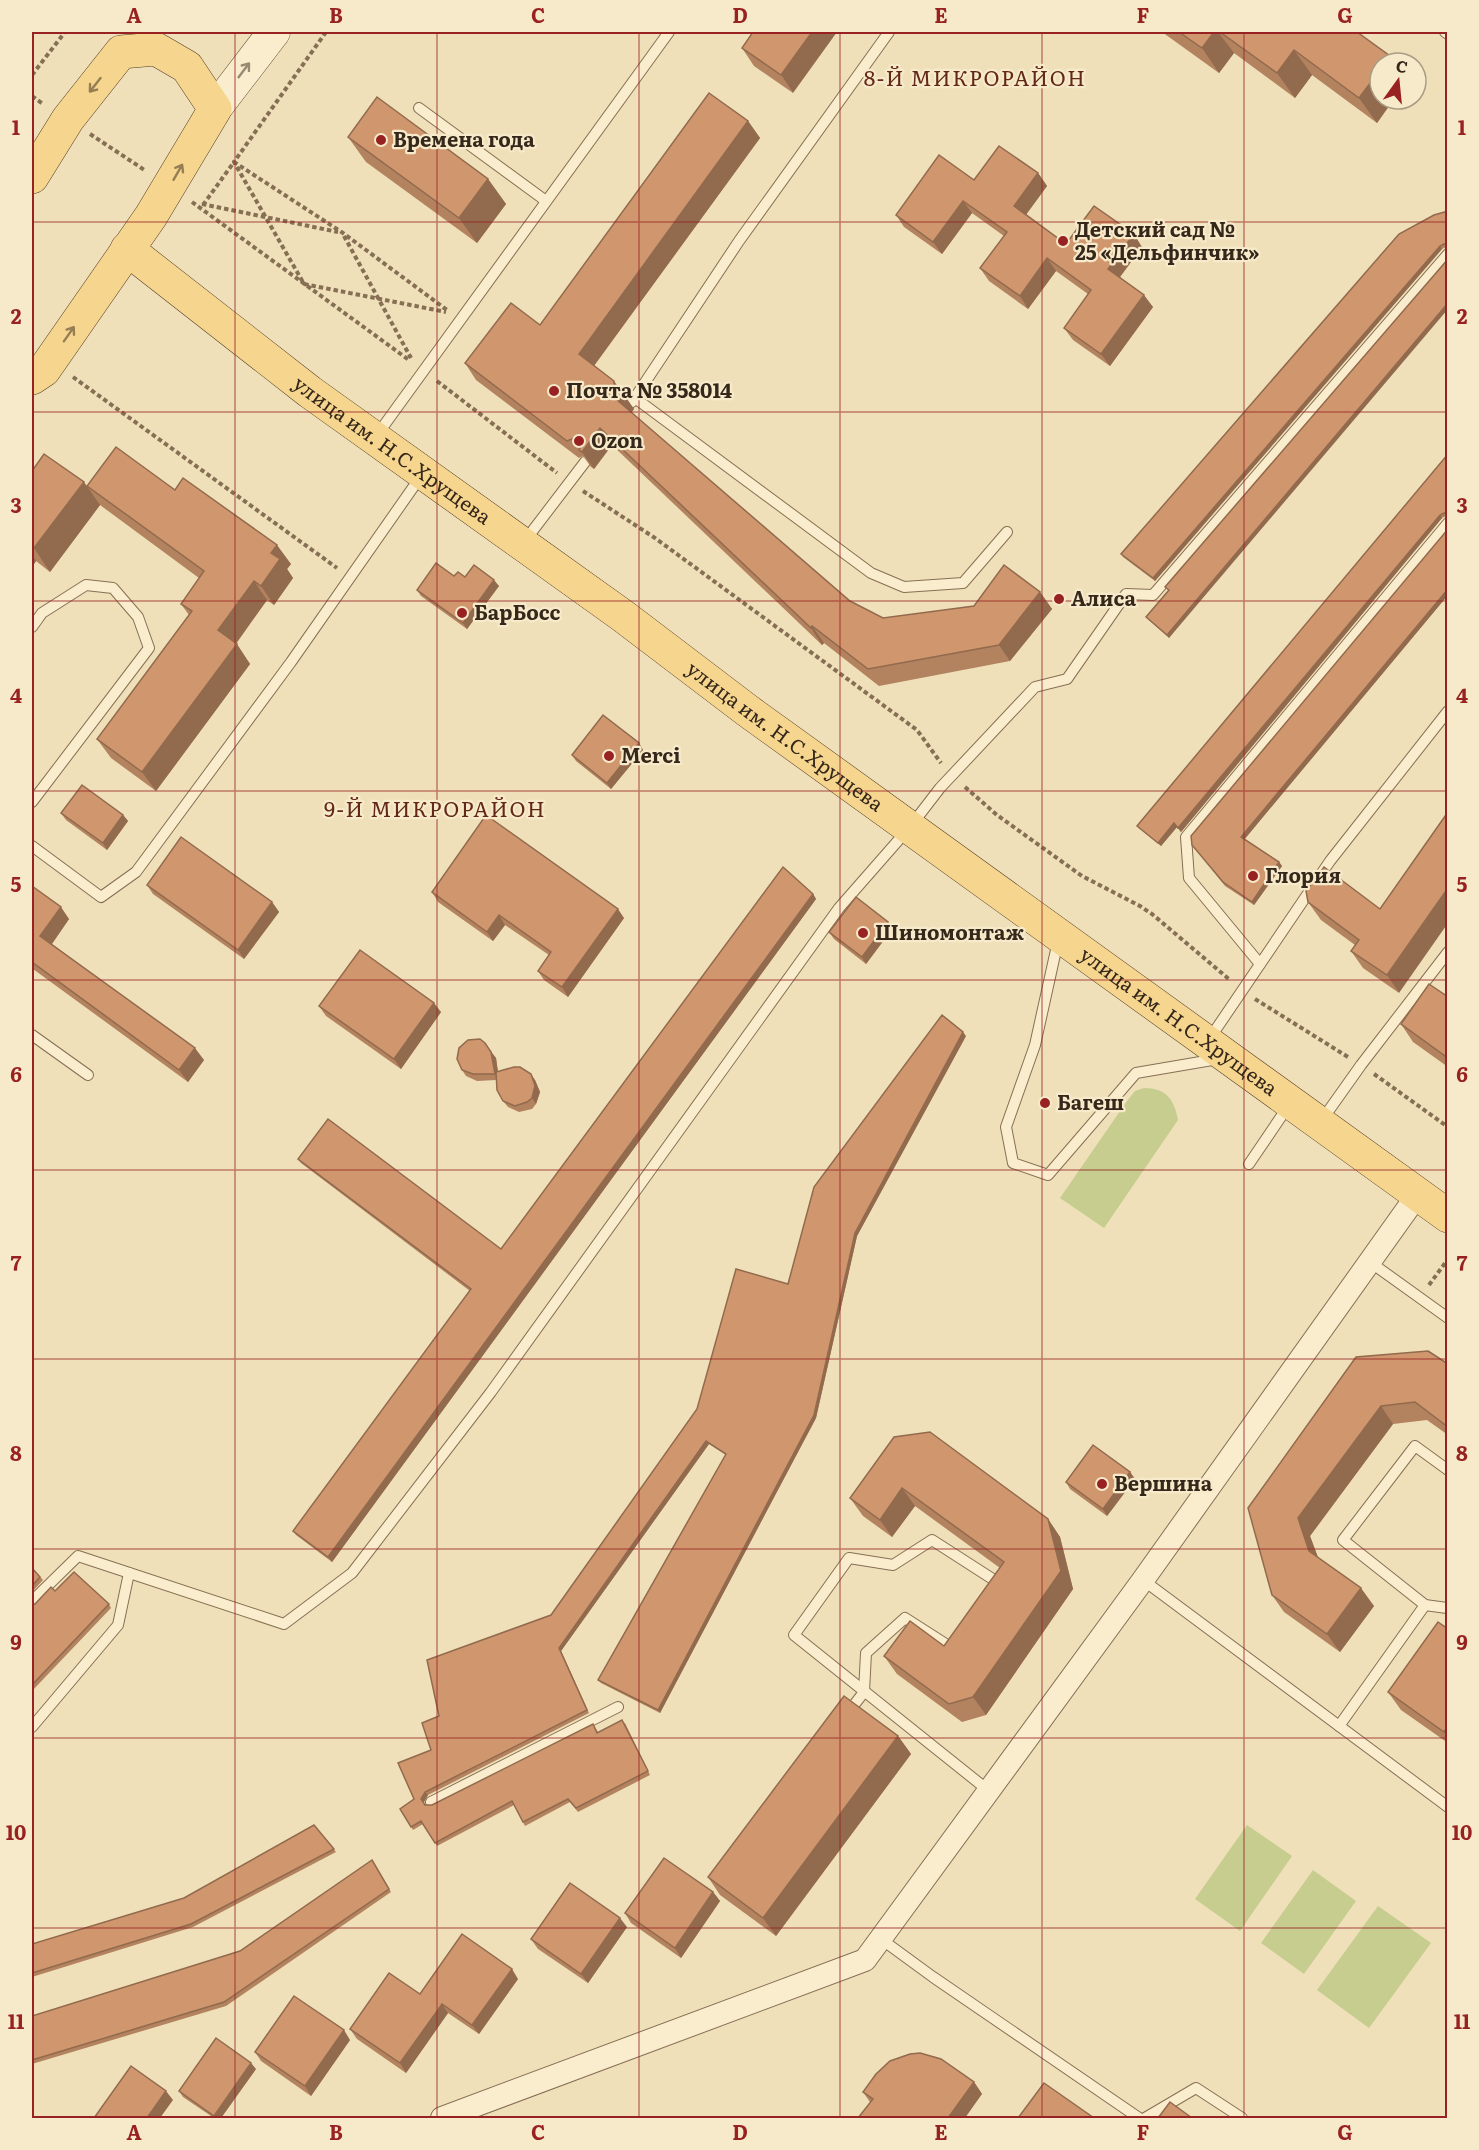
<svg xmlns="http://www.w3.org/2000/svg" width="1479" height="2150" font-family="Literata,serif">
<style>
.green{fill:#c6cd8e}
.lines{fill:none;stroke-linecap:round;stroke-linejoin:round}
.service-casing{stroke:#876f54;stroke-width:12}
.minor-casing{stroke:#876f54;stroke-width:24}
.secondary-casing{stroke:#685038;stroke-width:33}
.primary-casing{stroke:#543d29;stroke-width:34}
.path{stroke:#876f54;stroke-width:4;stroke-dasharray:4.5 3;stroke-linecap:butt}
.service{stroke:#faedcd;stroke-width:10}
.minor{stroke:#faedcd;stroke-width:22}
.secondary{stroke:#faedcd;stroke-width:32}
.primary{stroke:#f6d68e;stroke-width:33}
.wall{fill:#b3825f}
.shaded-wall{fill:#926a4d}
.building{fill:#d0976e;stroke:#926a4d;stroke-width:1.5}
.oneway{stroke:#988a74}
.oneway2{stroke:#967e54}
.grid{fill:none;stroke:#982122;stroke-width:1.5;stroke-opacity:0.55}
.poi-dot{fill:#982122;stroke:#f7eaca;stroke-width:2}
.labels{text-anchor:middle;stroke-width:4.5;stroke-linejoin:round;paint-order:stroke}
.poi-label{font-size:20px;font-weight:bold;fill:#35271a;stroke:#f7eaca;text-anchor:start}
.street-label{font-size:20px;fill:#35271a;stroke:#f7eaca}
.neighbourhood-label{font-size:21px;letter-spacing:1.5px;fill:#632817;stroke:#f7eaca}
.neatline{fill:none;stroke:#982122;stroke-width:2}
.grid-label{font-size:20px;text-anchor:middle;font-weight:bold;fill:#982122}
</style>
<rect width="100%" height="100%" fill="#efe0ba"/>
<g class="green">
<path d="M1144,1088C1166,1088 1174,1099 1178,1120L1104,1228L1060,1198L1127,1101L1135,1091Z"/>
<path d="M1247,1825L1292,1856L1240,1931L1195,1899Z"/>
<path d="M1313,1870L1356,1901L1304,1974L1261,1943Z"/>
<path d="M1378,1906L1431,1943L1369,2028L1317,1990Z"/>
</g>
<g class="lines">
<defs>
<g id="service">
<path d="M1445,32L1448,34"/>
<path d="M419,108L546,201"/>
<path d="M635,398L871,573L904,587L963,583L1007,532"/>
<path d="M632,402L739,241L889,32"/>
<path d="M377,435L669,32"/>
<path d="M524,542L585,462"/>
<path d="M32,627L42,613L86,585L113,588L138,617L149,648L32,802"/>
<path d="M32,846L101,897L136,872L291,662L421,476"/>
<path d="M1058,941L1035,1045L1006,1127L1013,1163L1048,1175L1136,1073L1218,1059"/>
<path d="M1260,964L1189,878L1186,837L1448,523"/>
<path d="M32,1035L88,1075"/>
<path d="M1208,1041L1330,861L1448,711"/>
<path d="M1322,1120L1361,1065L1448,952"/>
<path d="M1249,1164L1289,1105"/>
<path d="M1370,1262L1448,1318"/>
<path d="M1143,1580L1448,1807"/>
<path d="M32,1601L78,1556L284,1624L352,1573L491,1392L839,908L910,827L940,788L1035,687L1067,679L1126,594L1153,595L1448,254"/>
<path d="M1425,1605L1447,1608"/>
<path d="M847,1714L864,1692L866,1653L905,1618L955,1650"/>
<path d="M1339,1726L1425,1605L1343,1540L1415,1446L1448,1470"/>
<path d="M32,1727L118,1625L129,1573"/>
<path d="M989,1791L794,1635L849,1558L893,1565L932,1540L1002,1585L1001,1586"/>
<path d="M431,1802L618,1707"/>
<path d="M881,1939L933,1977L1139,2118"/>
<path d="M1145,2118L1196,2088L1242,2118"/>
</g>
<path id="minor" d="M442,2118L865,1960L1143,1580L1418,1194"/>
<path id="secondary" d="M215,109L274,32"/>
<g id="primary">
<path d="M32,177L68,119L121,52L156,49L187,67L215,109L151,216L44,370L32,378"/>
<path id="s1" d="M127,249L310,392L623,616L748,711L1448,1216"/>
</g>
</defs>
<use href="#service" class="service-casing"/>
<use href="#minor" class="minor-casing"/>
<use href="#secondary" class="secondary-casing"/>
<use href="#primary" class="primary-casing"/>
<g class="path">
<path d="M326,32L234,162L304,284L446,312"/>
<path d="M32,75L65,32"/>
<path d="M32,96L43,104"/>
<path d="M90,134L146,171"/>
<path d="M192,202L409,360"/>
<path d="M202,204L338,232"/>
<path d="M203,205L234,162L343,233L447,310"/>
<path d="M344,236L411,358"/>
<path d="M73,377L337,568"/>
<path d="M437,381L557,473"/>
<path d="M583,491L655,538L917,730L941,763"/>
<path d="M965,787L997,815L1082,876L1140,906L1152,914L1230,980"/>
<path d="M1255,999L1348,1057"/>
<path d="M1374,1074L1448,1127"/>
<path d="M1429,1285L1448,1259"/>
</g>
<use href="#service" class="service"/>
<use href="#minor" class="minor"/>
<use href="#secondary" class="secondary"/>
<use href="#primary" class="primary"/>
</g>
<g class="wall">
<path d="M753,32L793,93L754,66L742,48Z"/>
<path d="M1162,32H1357L1390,56L1396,63H1380V99H1394L1377,123L1312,75L1295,98L1234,53L1219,73Z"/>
<path d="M748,121L760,138L594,366L622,392L634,409L631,413L850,601L883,618L974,606L1040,592L1052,609L1010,661L879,686L824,643L822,645L612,445L594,469L591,467L583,456L579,458L476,380L465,363L540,325Z"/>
<path d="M348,137L488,179L506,204L477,243L366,162Z"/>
<path d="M1038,173L1047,186L1026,214L1066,244L1142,247L1120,277L1153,307L1110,366L1073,340L1064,328L1088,294L1056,271L1028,309L989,281L980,268L1004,236L972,213L942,254L904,227L896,215L974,180Z"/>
<path d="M1448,211V247H1446L1442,249L1155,581L1123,557L1121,554Z"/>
<path d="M1448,259L1169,638L1149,620L1146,617L1169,591L1165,587Z"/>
<path d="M1448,454V516H1446L1442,518L1181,832L1177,827L1161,846L1140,829L1137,826Z"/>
<path d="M32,471L87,486L175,490L291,564L287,569L293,578L274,605L267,600L236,644L250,664L156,791L111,758L97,739L189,615L181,604L199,578L100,505L50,572L36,561L32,567Z"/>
<path d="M1448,529V595L1244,839L1279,862L1282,866L1254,905L1225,886L1192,845Z"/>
<path d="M454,576L465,577L499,586L467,629L421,596L417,590Z"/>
<path d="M639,743L643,750L611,789L576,761L572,755Z"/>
<path d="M61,813L123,815L128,821L107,850L66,820Z"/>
<path d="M1324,867L1399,993L1363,968L1351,951L1355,945L1321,920L1308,902Z"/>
<path d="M147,885L272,902L279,912L244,959L153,894Z"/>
<path d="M32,886L69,919L52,944L204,1060L188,1082L33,969L32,971Z"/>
<path d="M432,892L624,918L568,997L544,980L538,971L549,955L505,925L493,941L438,902Z"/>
<path d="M813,894L816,899L332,1562L296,1535L293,1531L470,1291L301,1163L298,1159L501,1249Z"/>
<path d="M888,922L893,928L866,964L834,939L829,932Z"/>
<path d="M1448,997V1067L1413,1042L1401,1024Z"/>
<path d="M319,1006L441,1012L401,1069L326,1016Z"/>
<path d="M966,1036L857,1236L816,1418L660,1713L601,1683L598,1680L726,1455L709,1444L561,1651L589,1713L428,1795L424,1802L425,1805H432L595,1727L598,1732L625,1723L650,1775L578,1812L570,1802L525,1826L514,1805L437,1846L423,1824L413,1830L400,1809L414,1799L431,1750L439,1716L551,1615Z"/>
<path d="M485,1043L496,1058L498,1072L535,1080L540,1092L536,1104L532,1109L519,1112L508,1107L503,1101L496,1080L477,1081L466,1076L462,1070Z"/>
<path d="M1356,1357L1448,1364V1435L1427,1420L1393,1424L1310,1536L1318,1557L1374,1606L1340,1652L1284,1612L1272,1595Z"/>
<path d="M894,1437L1048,1519L1060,1537L1073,1589L986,1715L962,1722L897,1674L884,1656L944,1646L1000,1568L915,1506L892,1537L863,1516L850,1498Z"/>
<path d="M1130,1472L1135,1479L1107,1516L1070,1489L1066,1482Z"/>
<path d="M32,1568L43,1580L32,1592Z"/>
<path d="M55,1591L109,1604L111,1608L32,1691V1605Z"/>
<path d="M1448,1629V1743L1401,1710L1388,1692Z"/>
<path d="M898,1736L911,1754L776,1936L720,1895L708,1877Z"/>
<path d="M314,1825L336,1852L193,1927L32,1977V1944L184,1898Z"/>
<path d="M372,1860L391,1892L226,2006L32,2064V2016L240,1951Z"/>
<path d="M713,1892L720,1901L681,1958L631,1923L625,1913Z"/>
<path d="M627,1927L588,1983L538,1949L531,1939Z"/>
<path d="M518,1979L479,2034L448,2013L406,2073L357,2039L350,2029L420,1994Z"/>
<path d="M350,2040L311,2096L261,2061L255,2052Z"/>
<path d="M256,2069L221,2118H214L183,2097L179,2091Z"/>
<path d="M974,2082L982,2094L870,2102L863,2092Z"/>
</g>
<g class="shaded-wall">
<path d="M812,32H837L793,93L781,75Z"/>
<path d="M1214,32H1218L1234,53L1219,73L1202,48Z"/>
<path d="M1294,50L1312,75L1295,98L1277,73Z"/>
<path d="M1390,56L1396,63H1385Z"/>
<path d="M1380,70V99H1394L1377,123L1359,98Z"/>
<path d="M748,121L760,138L590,371L579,354Z"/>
<path d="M1038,173L1047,186L1023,219L1014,206Z"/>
<path d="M488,179L506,204L477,243L459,218Z"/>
<path d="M963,201L972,213L942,254L933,242Z"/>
<path d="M1134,234L1142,247L1117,281L1108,269Z"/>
<path d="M1440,246L1442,249L1155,581L1153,578Z"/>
<path d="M1047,258L1056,271L1028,309L1020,296Z"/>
<path d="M1144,295L1153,307L1110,366L1101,354Z"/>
<path d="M1448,303V309L1169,638L1167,635Z"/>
<path d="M614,381L634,409L628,417L617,400L614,389Z"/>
<path d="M600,428L612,445L594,469L582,452Z"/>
<path d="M84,482L100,505L50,572L34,548Z"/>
<path d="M1440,515L1442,518L1181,832L1178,828Z"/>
<path d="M277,545L291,564L287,569L293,578L274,605L261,586L271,553Z"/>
<path d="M32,555L36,561L32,567Z"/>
<path d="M494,580L499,586L467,629L463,623Z"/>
<path d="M254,581L267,600L231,650L218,630Z"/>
<path d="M1448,589V595L1244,840L1241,837Z"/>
<path d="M1040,592L1052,609L1010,661L999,645Z"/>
<path d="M812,626L824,643L822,645L811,628Z"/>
<path d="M237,644L250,664L156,791L142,772Z"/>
<path d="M639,743L643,750L611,789L607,783Z"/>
<path d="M123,815L128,821L107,850L103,843Z"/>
<path d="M1174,823L1177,827L1161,846L1158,843Z"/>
<path d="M1279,862L1282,866L1254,905L1252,902Z"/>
<path d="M1448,888V923L1399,993L1387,975Z"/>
<path d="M813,894L816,899L332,1562L328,1557Z"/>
<path d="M272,902L279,912L244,959L238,950Z"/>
<path d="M61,907L69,919L49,948L40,936Z"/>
<path d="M618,909L624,918L568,997L562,987Z"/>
<path d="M499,915L505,925L493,941L487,932Z"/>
<path d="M888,922L893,928L866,964L862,957Z"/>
<path d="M434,1003L441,1012L401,1069L394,1059Z"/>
<path d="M963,1032L966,1036L857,1236L816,1418L660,1713L658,1710L855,1233Z"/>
<path d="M195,1048L204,1060L188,1082L179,1070Z"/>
<path d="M491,1052L496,1058L499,1080L495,1074Z"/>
<path d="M531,1074L535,1080L540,1092L536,1104L532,1098Z"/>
<path d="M1381,1406L1393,1424L1310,1536L1322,1569L1309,1551L1298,1518Z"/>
<path d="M706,1441L709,1444L561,1651L589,1713L559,1648Z"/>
<path d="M1130,1472L1135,1479L1107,1516L1103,1509Z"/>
<path d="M902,1488L915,1506L892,1537L880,1520Z"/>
<path d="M1048,1519L1060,1537L1073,1589L986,1715L973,1697Z"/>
<path d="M1361,1588L1374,1606L1340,1652L1327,1634Z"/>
<path d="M1448,1726V1737L1444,1732Z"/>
<path d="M898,1736L911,1754L776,1936L763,1918Z"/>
<path d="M425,1792L428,1795L424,1802L421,1799Z"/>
<path d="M713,1892L720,1901L681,1958L675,1948Z"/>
<path d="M620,1918L627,1927L588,1983L581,1974Z"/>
<path d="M512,1969L518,1979L479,2034L472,2025Z"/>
<path d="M442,2004L448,2013L406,2073L400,2063Z"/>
<path d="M344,2030L350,2040L311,2096L305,2086Z"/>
<path d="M251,2063L256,2069L221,2118H216L214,2116Z"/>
<path d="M974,2082L982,2094L965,2118H948Z"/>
<path d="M166,2091L173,2100L160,2118H147Z"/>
</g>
<g class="building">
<path d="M753,32H812L781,75L742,48Z"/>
<path d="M1179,32H1214L1202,48Z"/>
<path d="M1220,32H1357L1390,56L1385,63H1380V70L1359,98L1294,50L1277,73Z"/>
<path d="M709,93L748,121L579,354L614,381V389L617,392H623L617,400L850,601L883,618L974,606L1004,565L1040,592L999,645L868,669L812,626L811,628L600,428L582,452L579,450L581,446L578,440L574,438L567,441L465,363L511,303L540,325Z"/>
<path d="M377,97L488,179L459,218L348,137Z"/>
<path d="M999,146L1038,173L1014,206L1066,244L1094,206L1134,234L1108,269L1144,295L1101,354L1064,328L1091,290L1047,258L1020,296L980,268L1007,232L963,201L933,242L896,215L939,155L974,180Z"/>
<path d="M1448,211V244H1444L1440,246L1153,578L1121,554L1399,234L1434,215Z"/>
<path d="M1448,259V303L1167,635L1146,617L1169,590L1165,587Z"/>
<path d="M116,447L175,490L183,478L277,545L271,553L280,559L261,586L254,581L218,630L237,644L142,772L97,739L192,611L181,604L204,571L87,486Z"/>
<path d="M44,454L84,482L34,548L32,547V471Z"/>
<path d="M1448,454V513H1444L1440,515L1178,828L1174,823L1158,843L1137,826Z"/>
<path d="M1448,529V589L1241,837L1279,862L1252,902L1223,882L1192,845L1191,836Z"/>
<path d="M436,563L454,576L458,572L465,577L474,565L494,580L463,623L417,590Z"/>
<path d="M603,715L639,743L607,783L572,755Z"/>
<path d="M82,785L123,815L103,843L61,813Z"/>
<path d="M1448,812V888L1387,975L1351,951L1359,940L1308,902L1306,891L1324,867L1380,909Z"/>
<path d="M486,815L618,909L562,987L538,971L551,952L499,915L487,932L432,892Z"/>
<path d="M181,837L272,902L238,950L147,885Z"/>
<path d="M783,867L813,894L328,1557L293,1531L471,1289L298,1159L328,1119L501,1249Z"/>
<path d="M32,886L61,907L40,936L195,1048L179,1070L32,962Z"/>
<path d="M856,897L888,922L862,957L829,932Z"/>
<path d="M360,950L434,1003L394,1059L319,1006Z"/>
<path d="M1429,984L1448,997V1058L1401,1024Z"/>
<path d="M942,1015L963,1032L855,1233L814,1415L658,1710L598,1680L726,1454L706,1441L559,1648L587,1710L425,1792L421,1799L425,1805H432L593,1724L597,1733L622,1720L648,1771L576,1808L568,1799L523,1822L512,1801L435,1843L421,1821L411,1827L400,1809L414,1799L398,1763L431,1750L422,1723L439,1716L427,1660L551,1615L697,1409L736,1269L788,1284L814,1187Z"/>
<path d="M480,1039L485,1043L491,1052L495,1074H473L462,1070L457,1059L459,1048L468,1040Z"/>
<path d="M514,1067H520L531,1074L535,1086L532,1098L527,1102L515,1106L503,1101L497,1090L496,1072Z"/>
<path d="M1428,1351L1448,1364V1427L1415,1402L1381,1406L1298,1518L1309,1551L1361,1588L1327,1634L1272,1595L1248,1508L1356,1357Z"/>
<path d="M930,1432L1048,1519L1061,1571L973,1697L949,1704L884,1656L910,1621L944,1646L1004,1562L902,1488L880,1520L850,1498L894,1437Z"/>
<path d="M1093,1445L1130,1472L1103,1509L1066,1482Z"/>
<path d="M32,1568L40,1577L32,1586Z"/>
<path d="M74,1572L109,1604L32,1685V1605L35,1604L51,1587L55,1591Z"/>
<path d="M1438,1622L1448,1629V1726L1444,1732L1388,1692Z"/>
<path d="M844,1696L898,1736L763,1918L708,1877Z"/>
<path d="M314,1825L334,1849L191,1924L32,1973V1944L184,1898Z"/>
<path d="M664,1858L713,1892L675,1948L625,1913Z"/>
<path d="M372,1860L389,1889L224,2002L32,2060V2016L240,1951Z"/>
<path d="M570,1883L620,1918L581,1974L531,1939Z"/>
<path d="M462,1934L512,1969L472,2025L442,2004L400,2063L350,2029L389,1973L420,1994Z"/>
<path d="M294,1996L344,2030L305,2086L255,2052Z"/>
<path d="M216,2038L251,2063L214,2116L179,2091Z"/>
<path d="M920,2053L941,2059L974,2082L948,2118H858L873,2099L863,2092L876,2074L890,2061L910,2054Z"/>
<path d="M131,2066L166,2091L147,2118H94Z"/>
<path d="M1044,2083L1094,2118H1018Z"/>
<path d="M1170,2102L1192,2118H1158Z"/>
</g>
<defs><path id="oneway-shaft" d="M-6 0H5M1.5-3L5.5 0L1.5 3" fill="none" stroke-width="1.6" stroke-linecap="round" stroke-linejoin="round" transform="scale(1.5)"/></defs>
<use class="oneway" href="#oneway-shaft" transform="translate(244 70) rotate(-53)"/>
<g class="oneway2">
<use href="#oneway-shaft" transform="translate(95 85) rotate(128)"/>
<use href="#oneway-shaft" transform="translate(178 172) rotate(-60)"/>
<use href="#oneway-shaft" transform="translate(69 334) rotate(-55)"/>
</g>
<path class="grid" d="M235,32V2118M437,32V2118M639,32V2118M840,32V2118M1042,32V2118M1244,32V2118M32,222H1448M32,412H1448M32,601H1448M32,791H1448M32,980H1448M32,1170H1448M32,1359H1448M32,1549H1448M32,1738H1448M32,1928H1448"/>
<g class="poi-dot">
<circle cx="381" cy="140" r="6"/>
<circle cx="1063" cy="241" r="6"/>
<circle cx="554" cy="391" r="6"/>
<circle cx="579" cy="441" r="6"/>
<circle cx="1059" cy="599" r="6"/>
<circle cx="462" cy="613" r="6"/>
<circle cx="609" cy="756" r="6"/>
<circle cx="1253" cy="876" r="6"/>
<circle cx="863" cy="933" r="6"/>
<circle cx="1045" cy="1103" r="6"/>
<circle cx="1102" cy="1484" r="6"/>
</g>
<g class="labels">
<g class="poi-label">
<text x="393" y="147">Времена года</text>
<text x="1075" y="237">Детский сад №<tspan x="1075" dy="23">25 «Дельфинчик»</tspan></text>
<text x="566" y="398">Почта № 358014</text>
<text x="591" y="448">Ozon</text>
<text x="1071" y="606">Алиса</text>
<text x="474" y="620">БарБосс</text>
<text x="621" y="763">Merci</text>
<text x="1265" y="883">Глория</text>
<text x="875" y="940">Шиномонтаж</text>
<text x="1057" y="1110">Багеш</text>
<text x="1114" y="1491">Вершина</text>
</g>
<g class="street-label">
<text dy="7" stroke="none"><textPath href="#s1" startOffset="333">улица им. Н.С.Хрущева</textPath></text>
<text dy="7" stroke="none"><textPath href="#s1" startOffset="819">улица им. Н.С.Хрущева</textPath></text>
<text dy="7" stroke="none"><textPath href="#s1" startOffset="1305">улица им. Н.С.Хрущева</textPath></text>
</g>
<g class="neighbourhood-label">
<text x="975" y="86">8-Й МИКРОРАЙОН</text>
<text x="435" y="817">9-Й МИКРОРАЙОН</text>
</g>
</g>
<rect width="1479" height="2150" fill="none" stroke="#f7eaca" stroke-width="66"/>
<g transform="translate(1398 81) rotate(15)"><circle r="28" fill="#f7eaca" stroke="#a99c84" stroke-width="1.5"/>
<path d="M0-4.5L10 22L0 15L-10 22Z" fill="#982122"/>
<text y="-9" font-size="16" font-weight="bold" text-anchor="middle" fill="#35271a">С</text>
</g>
<rect x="33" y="33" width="1413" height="2084" class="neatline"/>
<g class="grid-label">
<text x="134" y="23">A</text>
<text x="336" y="23">B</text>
<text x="538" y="23">C</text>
<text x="740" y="23">D</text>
<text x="941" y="23">E</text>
<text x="1143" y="23">F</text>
<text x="1345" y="23">G</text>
<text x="16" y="135">1</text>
<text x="1462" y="135">1</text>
<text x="16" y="324">2</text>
<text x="1462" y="324">2</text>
<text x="16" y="513">3</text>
<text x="1462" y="513">3</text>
<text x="16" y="703">4</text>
<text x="1462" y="703">4</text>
<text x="16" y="892">5</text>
<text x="1462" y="892">5</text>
<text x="16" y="1082">6</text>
<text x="1462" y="1082">6</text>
<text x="16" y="1271">7</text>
<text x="1462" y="1271">7</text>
<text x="16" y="1461">8</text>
<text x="1462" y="1461">8</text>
<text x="16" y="1650">9</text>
<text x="1462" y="1650">9</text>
<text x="16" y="1840">10</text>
<text x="1462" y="1840">10</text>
<text x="16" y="2029">11</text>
<text x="1462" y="2029">11</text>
<text x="134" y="2140">A</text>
<text x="336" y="2140">B</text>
<text x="538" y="2140">C</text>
<text x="740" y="2140">D</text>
<text x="941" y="2140">E</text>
<text x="1143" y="2140">F</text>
<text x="1345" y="2140">G</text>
</g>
</svg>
